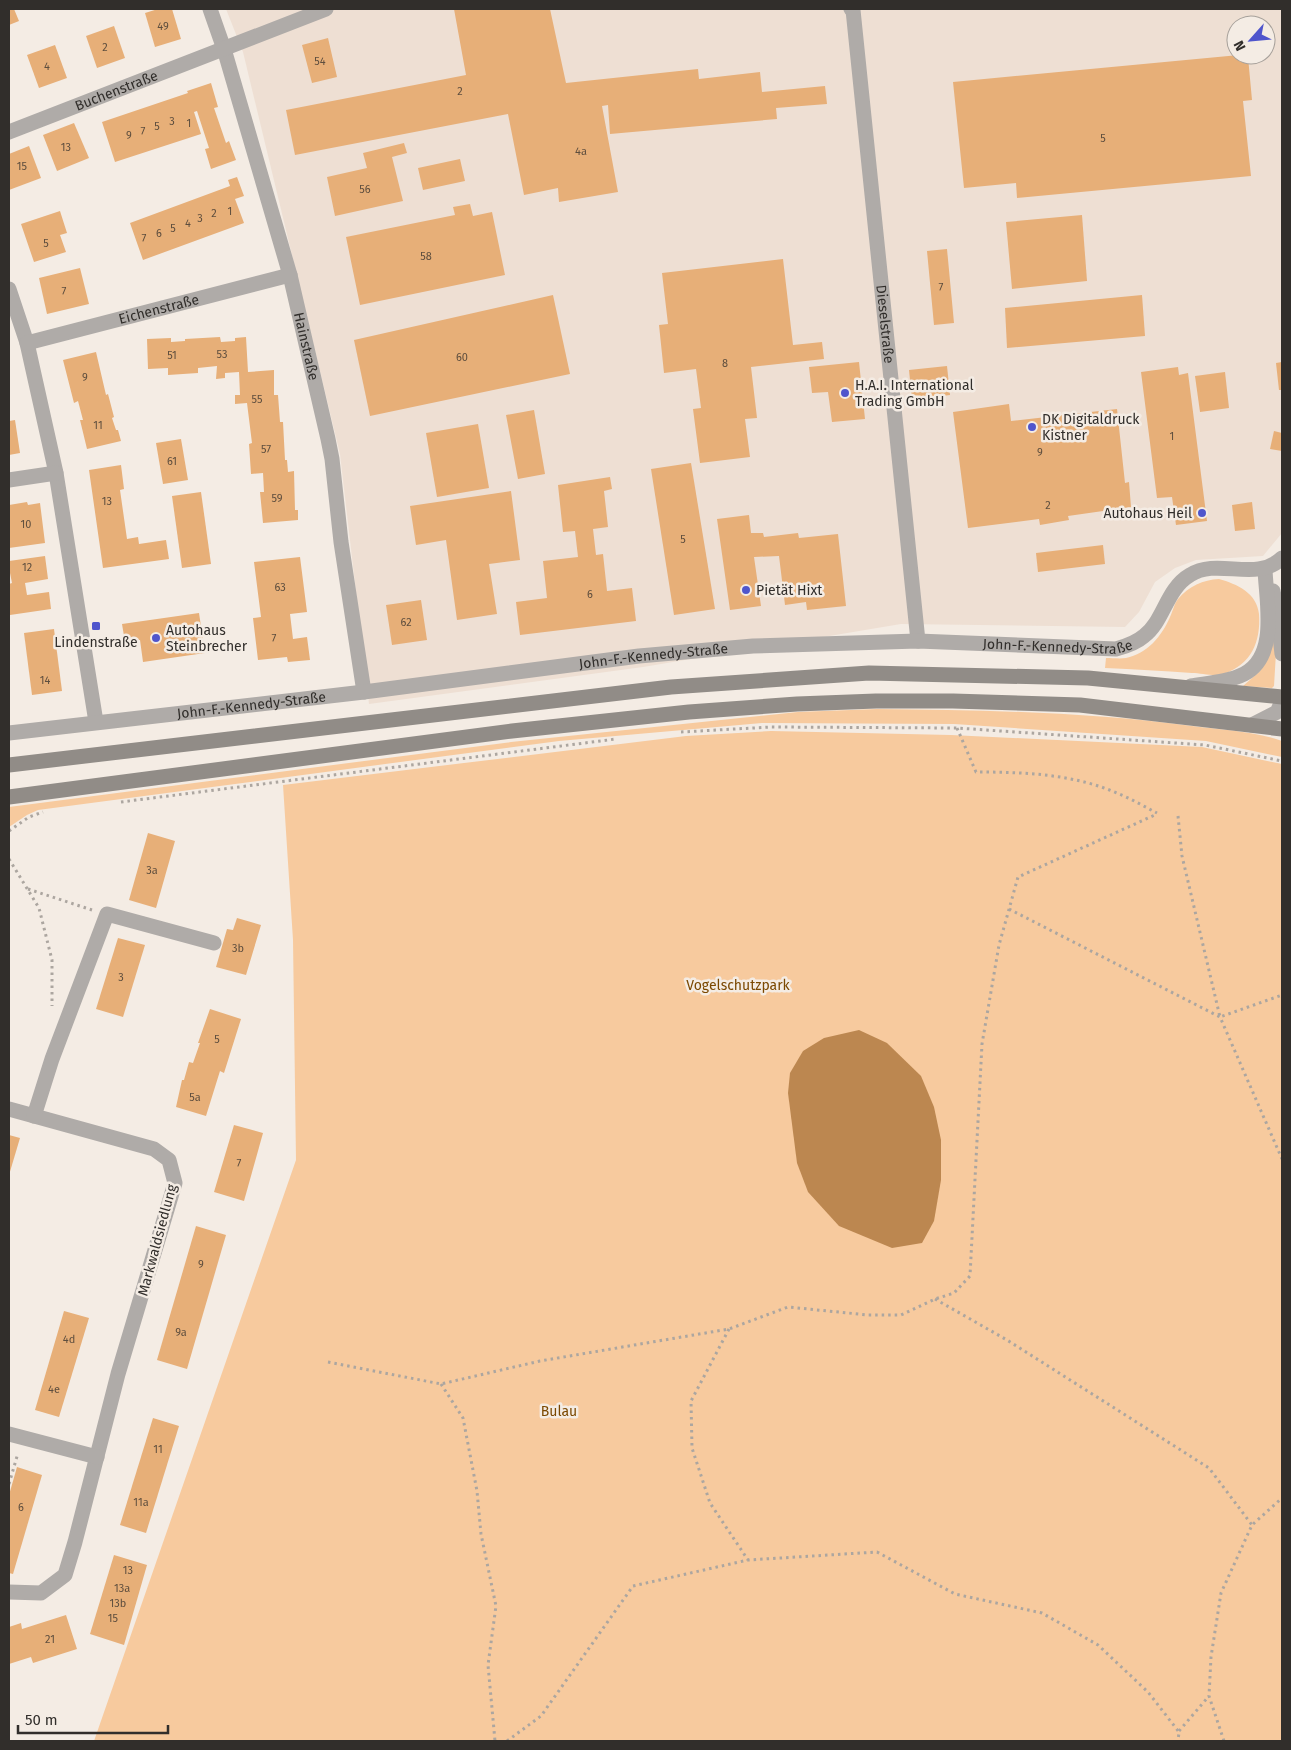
<svg xmlns="http://www.w3.org/2000/svg" width="1291" height="1750" font-family="'Fira Sans',sans-serif">
<style>
.built{fill:#eedfd3;fill-rule:evenodd}
.green{fill:#f7ca9e}
.water{fill:#bc8750}
.building{fill:#e7af78}
.lines{fill:none;stroke-linecap:round;stroke-linejoin:round}
.path{stroke:#aca6a0;stroke-width:3;stroke-dasharray:2.5 4;stroke-linecap:butt}
.street{stroke:#afaba8;stroke-width:15}
.secondary{stroke:#918c87;stroke-width:15}
.poi-dot{fill:#4f55cc;stroke:#f4ece4;stroke-width:2}
.labels{text-anchor:middle;stroke-width:5;stroke-linejoin:round;paint-order:stroke}
.number-label{font-size:11px;fill:#5e4e3e}
.street-label{font-size:14px;fill:#312e2b;stroke:#f4ece4}
.poi-label{font-size:14px;fill:#312e2b;stroke:#f4ece4;text-anchor:start}
.park-label{font-size:14px;fill:#7b4800;stroke:#f4ece4}
</style>
<rect width="100%" height="100%" fill="#f4ece4"/>
<path class="built" d="M226,9H1282V533L1263,556L1196,560L1175,568L1155,582L1139,612L1125,627L901,624L643,667L369,704L340,454L243,52ZM1236,25H1266V55H1236Z"/>
<g class="green">
<path d="M1219,579C1237,584 1257,593 1259,614C1261,642 1251,665 1223,674C1215,677 1201,673 1192,673C1163,671 1134,669 1105,668L1106,658C1112,658 1120,659 1126,658C1147,654 1162,636 1170,617C1173,611 1174,604 1178,599C1189,586 1203,580 1219,579Z"/>
<path d="M1274,635L1277,636L1274,686L1272,688L1243,686L1260,671Z"/>
<path d="M877,709C982,710 1088,712 1192,726C1222,730 1254,731 1282,741V757L1206,741L954,724L762,723L559,741L38,810L27,815L9,827V807L511,742L798,712Z"/>
<path d="M771,731L951,735L1202,747L1282,764V1741H94L296,1160L293,940L283,785L686,736Z"/>
</g>
<path class="water" d="M859,1030L887,1043L921,1076L934,1107L941,1140V1180L934,1221L922,1243L892,1248L839,1226L808,1192L797,1163L788,1093L790,1073L803,1051L824,1038Z"/>
<g class="building">
<path d="M9,9H14L19,21L9,25Z"/>
<path d="M158,9H172L181,39L155,47L145,13Z"/>
<path d="M454,9H550L566,83L698,69L699,79L760,72L762,92L825,86L827,104L776,108L777,119L610,134L608,105L602,106L618,192L559,202L558,188L524,195L508,114L295,155L286,110L466,75Z"/>
<path d="M114,26L125,58L97,68L86,36Z"/>
<path d="M328,38L337,77L312,83L302,45Z"/>
<path d="M55,45L67,78L39,88L27,55Z"/>
<path d="M1239,55V58L1248,57L1252,100L1243,101L1251,176L1017,198L1016,183L964,188L953,82Z"/>
<path d="M211,83L218,107L214,108L226,143L229,141L236,160L211,169L205,149L209,148L197,111L194,112L201,134L115,162L102,122L188,93L187,91Z"/>
<path d="M74,123L89,158L57,171L43,135Z"/>
<path d="M404,143L407,153L392,157L403,201L335,216L327,177L367,168L363,153Z"/>
<path d="M29,146L41,178L9,190V154Z"/>
<path d="M460,159L465,181L423,190L418,168Z"/>
<path d="M237,177L244,196L235,199L244,223L143,260L130,223L230,186L228,180Z"/>
<path d="M470,204L473,216L492,212L505,275L360,305L346,237L455,215L453,207Z"/>
<path d="M60,211L67,233L60,235L66,252L34,262L21,224Z"/>
<path d="M1082,215L1087,281L1012,289L1006,222Z"/>
<path d="M947,249L954,323L934,325L927,251Z"/>
<path d="M783,259L793,345L822,342L824,359L751,367L757,418L745,419L750,457L700,463L693,409L701,408L696,369L664,373L659,325L668,324L662,273Z"/>
<path d="M80,268L89,304L47,314L39,278Z"/>
<path d="M553,295L570,374L370,416L354,340Z"/>
<path d="M1142,295L1145,336L1007,348L1005,308Z"/>
<path d="M220,337L221,342L235,341V338L246,337L248,372L274,370V395H278L280,422H283L285,460H287L288,472L294,471L295,510H298V520L263,523L260,492H264L263,473L251,474L249,444L252,443L247,403L235,404V395H240L239,372L225,373V378L216,379L217,366L198,368V373L168,375V368L148,369L147,339L171,338V342L185,341V339Z"/>
<path d="M96,352L106,395L108,394L114,417L112,418L116,430H118L121,441L87,449L80,420H83L78,401L74,403L63,360Z"/>
<path d="M859,362L865,419L832,422L828,392L812,393L809,367Z"/>
<path d="M1282,362V390H1279L1276,363Z"/>
<path d="M947,366L950,395L912,400L909,370Z"/>
<path d="M1178,367L1179,375L1188,373L1207,521L1176,525L1172,497L1157,498L1141,372Z"/>
<path d="M1225,372L1229,408L1200,412L1195,376Z"/>
<path d="M1009,404L1011,421L1117,409L1125,483L1129,482L1131,507L1068,516L1069,520L1040,525L1039,519L968,528L953,412Z"/>
<path d="M534,410L545,474L518,479L506,415Z"/>
<path d="M15,420L20,453L9,455V421Z"/>
<path d="M478,424L489,488L437,497L426,433Z"/>
<path d="M1274,431L1282,433V451L1270,449Z"/>
<path d="M181,439L188,480L163,484L156,443Z"/>
<path d="M691,463L715,609L674,615L651,469Z"/>
<path d="M121,465L124,489L120,490L127,539L138,537L139,544L166,540L169,559L103,568L89,470Z"/>
<path d="M610,477L612,489L604,491L608,527L593,529L596,555L603,554L607,591L632,588L636,621L520,635L516,602L547,598L543,561L578,557L575,531L563,532L558,485Z"/>
<path d="M511,491L520,560L489,564L497,614L457,620L446,540L416,545L410,506Z"/>
<path d="M201,492L211,564L182,568L172,496Z"/>
<path d="M27,502L28,505L40,503L45,543L9,548V505Z"/>
<path d="M1252,502L1255,529L1235,531L1232,505Z"/>
<path d="M749,515L751,533H763L764,537L798,533L799,538L838,534L846,606L807,610L806,602L785,605L779,556L754,557L761,606L730,610L717,519Z"/>
<path d="M1103,545L1105,564L1038,572L1036,553Z"/>
<path d="M45,556L48,579L25,583L27,595L49,592L51,609L10,615L9,584L12,583L10,573L9,574V561Z"/>
<path d="M300,557L307,612L290,614L293,639L307,637L310,660L288,662L287,657L258,660L253,618L261,617L254,562Z"/>
<path d="M421,600L427,640L392,645L386,605Z"/>
<path d="M199,613L205,653L143,662L140,640L125,642L122,624Z"/>
<path d="M54,629L62,691L32,695L24,633Z"/>
<path d="M148,833L175,841L156,908L129,900Z"/>
<path d="M237,918L261,925L246,975L216,967L227,929L233,930Z"/>
<path d="M118,938L145,945L123,1017L96,1009Z"/>
<path d="M210,1009L241,1019L224,1073L220,1071L206,1116L176,1107L182,1080H184L189,1062L193,1063L200,1043H198Z"/>
<path d="M234,1125L263,1133L244,1201L214,1192Z"/>
<path d="M9,1135L20,1138L9,1175Z"/>
<path d="M196,1226L226,1235L187,1369L157,1360Z"/>
<path d="M64,1311L89,1318L59,1417L35,1410Z"/>
<path d="M153,1418L179,1426L146,1533L120,1525Z"/>
<path d="M17,1467L42,1475L13,1574L9,1573V1495Z"/>
<path d="M114,1555L147,1565L124,1645L90,1634Z"/>
<path d="M66,1615L77,1649L33,1663L31,1657L9,1664V1627L21,1623L22,1629Z"/>
</g>
<g class="lines">
<g class="path">
<path d="M957,728L976,772C1024,772 1075,774 1119,794C1132,799 1145,807 1157,813"/>
<path d="M681,732L771,727L957,728L1205,745L1282,761"/>
<path d="M121,802L616,739"/>
<path d="M1178,816L1182,856L1220,1017L1282,995"/>
<path d="M9,831L29,817L43,812"/>
<path d="M9,859L39,908L52,960V1006"/>
<path d="M28,889L92,910"/>
<path d="M1009,909L1220,1017L1282,1159"/>
<path d="M935,1299L1007,1340L1209,1468L1252,1525"/>
<path d="M729,1329L691,1401L692,1448L710,1503L748,1560"/>
<path d="M328,1362L441,1384L540,1361L729,1329L788,1307L868,1315H901L935,1299L954,1293L970,1276L982,1044L999,945L1018,877L1157,814"/>
<path d="M441,1384L463,1418L477,1491L481,1534L496,1606L488,1665L495,1741"/>
<path d="M9,1484L18,1453"/>
<path d="M1179,1731L1209,1696"/>
<path d="M507,1741L541,1716L633,1586L748,1560L877,1552L955,1594L1042,1613L1098,1645L1148,1692L1179,1732L1178,1741"/>
<path d="M1224,1741L1209,1696L1211,1657L1221,1593L1252,1525L1282,1498"/>
</g>
<g class="street">
<path id="s1" d="M210,9L224,49L290,275L328,439L332,459L341,542L364,692"/>
<path id="s2" d="M851,9L853,10L918,641"/>
<path id="s3" d="M9,132L326,9"/>
<path d="M9,289L27,343L56,473L96,722"/>
<path id="s4" d="M27,343L290,275"/>
<path d="M9,480L56,473"/>
<path d="M1273,591L1277,610L1282,654"/>
<path d="M1191,686C1209,683 1228,682 1244,674C1279,656 1266,601 1265,569"/>
<path d="M1252,725L1277,712L1282,701"/>
<path id="s5" d="M9,733L364,692L639,656L753,646L918,641L1116,649C1127,646 1136,643 1144,636C1164,621 1166,589 1190,575C1218,557 1256,583 1282,558"/>
<path d="M9,1109L154,1149L169,1160L175,1183L118,1374L75,1542L65,1575L41,1593L9,1592"/>
<path d="M34,1116L52,1059L107,914L214,943"/>
<path d="M9,1434L97,1457"/>
</g>
<g class="secondary">
<path d="M9,765L671,687L869,673L1088,678L1282,697"/>
<path d="M9,797L512,731L689,712L797,704L876,701H953L1080,705L1282,729"/>
</g>
</g>
<g class="poi-dot">
<circle cx="845" cy="393" r="5"/>
<circle cx="1032" cy="427" r="5"/>
<circle cx="1202" cy="513" r="5"/>
<circle cx="746" cy="590" r="5"/>
<rect x="91" y="621" width="10" height="10" rx="2.5"/>
<circle cx="156" cy="638" r="5"/>
</g>
<g class="labels">
<g class="number-label">
<text x="163" y="30">49</text>
<text x="105" y="51">2</text>
<text x="320" y="65">54</text>
<text x="47" y="70">4</text>
<text x="460" y="95">2</text>
<text x="172" y="125">3</text>
<text x="189" y="127">1</text>
<text x="157" y="130">5</text>
<text x="143" y="135">7</text>
<text x="129" y="139">9</text>
<text x="1103" y="142">5</text>
<text x="66" y="151">13</text>
<text x="581" y="155">4a</text>
<text x="22" y="170">15</text>
<text x="365" y="193">56</text>
<text x="230" y="215">1</text>
<text x="214" y="217">2</text>
<text x="200" y="222">3</text>
<text x="188" y="227">4</text>
<text x="173" y="232">5</text>
<text x="159" y="237">6</text>
<text x="144" y="242">7</text>
<text x="46" y="247">5</text>
<text x="426" y="260">58</text>
<text x="941" y="291">7</text>
<text x="64" y="295">7</text>
<text x="222" y="358">53</text>
<text x="172" y="359">51</text>
<text x="462" y="361">60</text>
<text x="725" y="367">8</text>
<text x="85" y="381">9</text>
<text x="257" y="403">55</text>
<text x="98" y="429">11</text>
<text x="1172" y="440">1</text>
<text x="266" y="453">57</text>
<text x="1040" y="456">9</text>
<text x="172" y="465">61</text>
<text x="277" y="502">59</text>
<text x="107" y="505">13</text>
<text x="1048" y="509">2</text>
<text x="26" y="528">10</text>
<text x="683" y="543">5</text>
<text x="27" y="571">12</text>
<text x="280" y="591">63</text>
<text x="590" y="598">6</text>
<text x="406" y="626">62</text>
<text x="274" y="642">7</text>
<text x="45" y="684">14</text>
<text x="152" y="874">3a</text>
<text x="238" y="952">3b</text>
<text x="121" y="981">3</text>
<text x="217" y="1043">5</text>
<text x="195" y="1101">5a</text>
<text x="239" y="1167">7</text>
<text x="201" y="1268">9</text>
<text x="181" y="1336">9a</text>
<text x="69" y="1343">4d</text>
<text x="54" y="1393">4e</text>
<text x="158" y="1453">11</text>
<text x="141" y="1506">11a</text>
<text x="21" y="1511">6</text>
<text x="128" y="1574">13</text>
<text x="122" y="1592">13a</text>
<text x="118" y="1607">13b</text>
<text x="113" y="1622">15</text>
<text x="50" y="1643">21</text>
</g>
<g class="street-label">
<text dy="5" stroke="none"><textPath href="#s3" startOffset="115">Buchenstraße</textPath></text>
<text dy="5" stroke="none"><textPath href="#s4" startOffset="136">Eichenstraße</textPath></text>
<text dy="5" stroke="none"><textPath href="#s2" startOffset="318">Dieselstraße</textPath></text>
<text dy="5" stroke="none"><textPath href="#s1" startOffset="351">Hainstraße</textPath></text>
<text dy="5" stroke="none"><textPath href="#s5" startOffset="1054">John-F.-Kennedy-Straße</textPath></text>
<text dy="5" stroke="none"><textPath href="#s5" startOffset="649">John-F.-Kennedy-Straße</textPath></text>
<text dy="5" stroke="none"><textPath href="#s5" startOffset="244">John-F.-Kennedy-Straße</textPath></text>
<text transform="translate(157 1240) rotate(-75)" y="5">Markwaldsiedlung</text>
</g>
<g class="poi-label">
<text x="855" y="390">H.A.I. International<tspan x="855" dy="16">Trading GmbH</tspan></text>
<text x="1042" y="424">DK Digitaldruck<tspan x="1042" dy="16">Kistner</tspan></text>
<text x="1192" y="518" text-anchor="end">Autohaus Heil</text>
<text x="756" y="595">Pietät Hixt</text>
<text x="166" y="635">Autohaus<tspan x="166" dy="16">Steinbrecher</tspan></text>
<text x="96" y="647" text-anchor="middle">Lindenstraße</text>
</g>
<g class="park-label">
<text x="738" y="990">Vogelschutzpark</text>
<text x="559" y="1416">Bulau</text>
</g>
</g>
<rect width="1291" height="1750" fill="none" stroke="#312e2b" stroke-width="20"/>
<g transform="translate(1251 40) rotate(243)"><circle r="24" fill="#f4ece4" stroke="#a6a09a"/>
<path d="M0-4L9 19L0 12L-9 19Z" fill="#4f55cc"/>
<text y="-8" font-size="14" font-weight="bold" text-anchor="middle" fill="#312e2b">N</text>
</g>
<path d="M18 1725v8h150v-8" fill="none" stroke="#312e2b" stroke-width="2.5"/>
<text x="25" y="1725" font-size="15" fill="#312e2b" stroke="#f4ece4" stroke-width="4" paint-order="stroke">50 m</text>
</svg>
